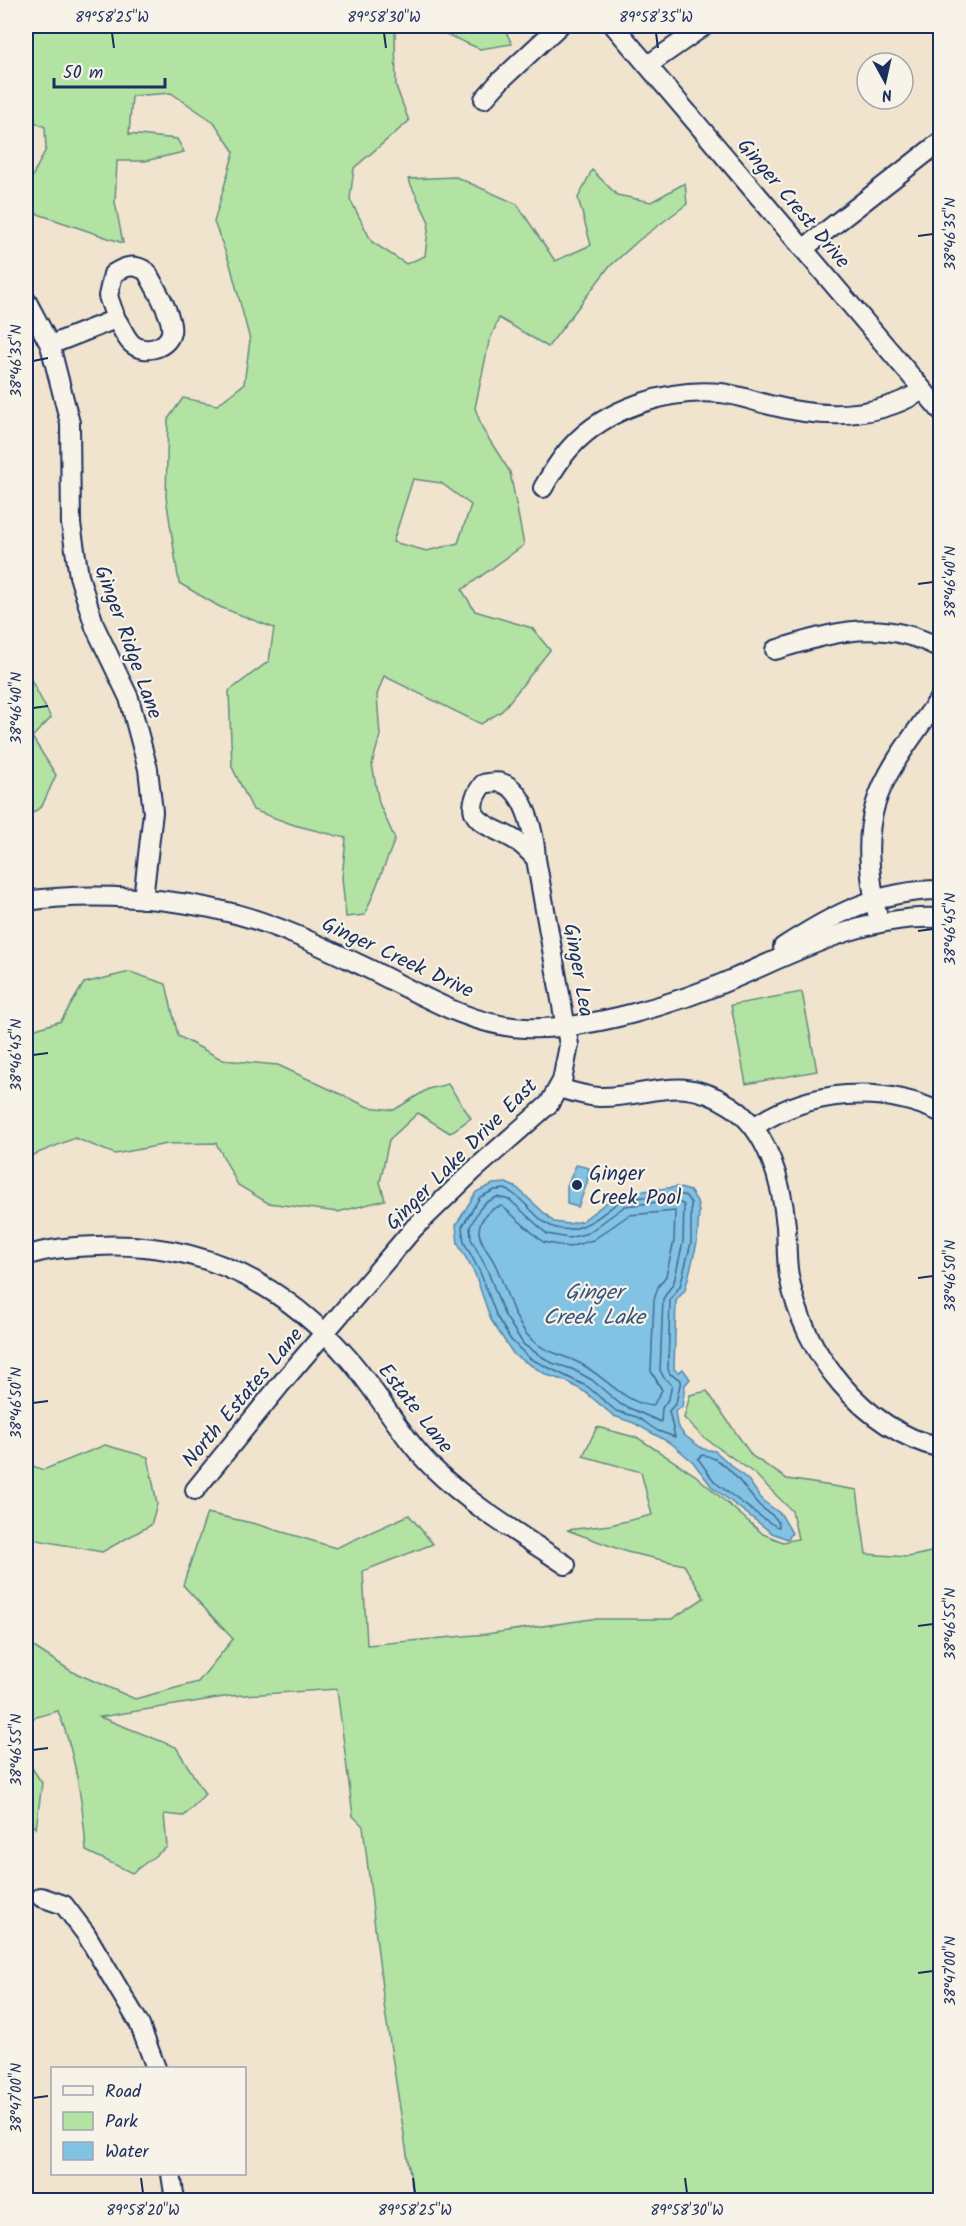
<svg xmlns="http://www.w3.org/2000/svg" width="966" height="2226" font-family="Kalam,sans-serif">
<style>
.green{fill:#b2e3a3;stroke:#668980;stroke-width:1.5;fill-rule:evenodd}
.water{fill:#82c2e2;stroke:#5987ad;stroke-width:1.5}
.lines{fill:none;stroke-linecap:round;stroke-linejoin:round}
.shore{stroke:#446a93;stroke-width:1.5}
.minor-casing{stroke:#1b2f5e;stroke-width:22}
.minor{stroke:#f7f3e8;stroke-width:18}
.ticks{fill:none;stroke:#1b2f5e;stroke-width:2}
.poi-dot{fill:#1b2f5e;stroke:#f7f3e8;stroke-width:2}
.labels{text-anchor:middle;stroke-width:4.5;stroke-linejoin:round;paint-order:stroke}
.street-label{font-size:21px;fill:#1b2f5e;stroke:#f7f3e8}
.poi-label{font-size:21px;fill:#1b2f5e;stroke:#f7f3e8;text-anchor:start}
.water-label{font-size:22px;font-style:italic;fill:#35547f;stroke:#f7f3e8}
.neatline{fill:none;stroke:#1b2f5e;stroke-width:2}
.ticks-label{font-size:15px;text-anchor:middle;fill:#1b2f5e}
</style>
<rect width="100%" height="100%" fill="#f0e4ce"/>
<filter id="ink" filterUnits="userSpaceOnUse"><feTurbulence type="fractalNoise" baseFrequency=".0167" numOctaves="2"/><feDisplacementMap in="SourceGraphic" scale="12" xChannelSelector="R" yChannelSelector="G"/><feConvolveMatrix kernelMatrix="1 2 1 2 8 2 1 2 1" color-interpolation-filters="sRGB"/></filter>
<g filter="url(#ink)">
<g class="green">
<path d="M26,26H407L395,32L396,86L409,121L354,168L350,199L372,242L406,264L425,256L429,222L408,179L456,177L517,204L555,261L591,245L578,198L592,170L617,195L651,202L685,183L687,204L639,240L608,268L548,347L499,318L489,342L475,408L483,430L510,472L524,545L462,590L475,611L532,628L550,650L502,711L481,724L384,676L377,695L380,736L372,764L379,803L395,839L365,915L346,917L342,878L346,838L294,825L253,810L232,767L229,691L269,661L274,628L220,607L179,583L166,497L168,419L183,398L217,405L244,384L250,340L230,264L214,222L234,152L214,122L171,93L132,96L129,134L177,139L184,152L145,161H117L115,202L123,243L26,210L29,183L46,149L45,127L26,118ZM413,479L441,483L471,505L458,543L427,551L393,542Z"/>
<path d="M427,26H503L512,44L480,49Z"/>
<path d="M26,670L51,718L32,737L56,775L42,806L26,818Z"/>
<path d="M130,972L166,984L178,1036L223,1060L278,1065L368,1107L394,1110L428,1089L448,1084L471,1118L450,1133L418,1113L389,1140L380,1182L385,1200L338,1212L268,1203L238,1185L216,1143L167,1144L115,1154L75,1138L26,1158V1032L61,1021L84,983Z"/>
<path d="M802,992L817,1071L746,1084L731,1005Z"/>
<path d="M707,1391L752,1456L787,1479L857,1490L866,1554L908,1557L940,1550V2200H414L384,2004L363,1826L353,1816L337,1689L230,1696L100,1717L176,1747L205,1794L184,1816L164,1814L167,1847L132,1873L86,1851C83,1803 76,1755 58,1711L26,1720V1642L71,1671L135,1699L198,1682L233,1639L183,1585L207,1513L256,1524L336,1548L409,1515L433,1544L363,1571L367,1645L486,1634L592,1619H672L704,1598L684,1565L627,1552L567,1530L610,1525L652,1515L641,1472L583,1456L597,1427L638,1438L695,1475L763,1534L783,1542L798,1539L792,1511L755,1474L702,1436L684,1418L690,1395Z"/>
<path d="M105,1445L148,1457L157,1504L151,1525L102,1552L26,1538V1463L43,1470Z"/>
<path d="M26,1759L42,1783L36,1829L26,1817Z"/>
</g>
<g class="water">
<path d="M576,1165L589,1168L587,1183L578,1207L567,1204V1186Z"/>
<path d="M506,1183L517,1188L554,1222L569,1224L582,1221L618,1194L677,1187L690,1191L697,1201L699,1212L697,1243L685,1290L676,1301L674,1369L678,1372L683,1369L690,1379L685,1385L682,1407L675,1411L677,1425L684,1435L703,1449L715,1451L749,1481L763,1501L781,1514L792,1533L788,1539L772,1533L712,1487L693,1462L672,1444L634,1423L614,1416L585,1392L566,1381L547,1375L514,1355L491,1320L475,1274L458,1244L456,1225L476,1192L493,1184Z"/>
</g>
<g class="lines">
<g class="shore">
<path d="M505,1189C518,1195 527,1206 537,1216C567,1246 595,1220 621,1200L676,1193L686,1196L691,1203V1243L680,1286L670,1300L668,1369L670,1374L681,1380L676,1403L669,1411L675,1437L658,1431L637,1417L616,1411L588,1387L529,1358L511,1340L497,1317L480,1272L464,1242L462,1227L480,1197L495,1190Z"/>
<path d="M497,1197L510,1200L547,1234L569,1238L588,1233L625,1206L675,1200L684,1205L683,1242L674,1282L663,1299L660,1370L664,1378L672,1385L669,1398L662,1408L661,1422L620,1404L592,1380L572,1369L552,1363L524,1345L504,1314L487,1269L471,1239L470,1227L478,1211L485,1203Z"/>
<path d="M502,1206L543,1242L569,1247L593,1240L629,1215L675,1211L674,1241L666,1276L658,1287L654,1300L651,1371L662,1390L653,1406C622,1403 602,1372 575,1361C560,1354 542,1351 530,1338C511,1317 507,1289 495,1264C490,1254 479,1242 479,1231C479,1219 491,1207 502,1206Z"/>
<path d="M702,1455C727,1458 742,1486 758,1504C765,1512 779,1516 779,1527C774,1528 722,1488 715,1482C709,1475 704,1466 698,1459Z"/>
</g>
<defs>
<g id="minor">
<path d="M614,26L940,410"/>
<path d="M648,65L704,26"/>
<path d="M484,99L500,81L559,26"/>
<path d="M803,249L940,142"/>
<path d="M26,300L50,345L70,423L71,524L79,576L95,627L129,698L148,769L153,812L143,899"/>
<path d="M50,345L116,319C121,326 125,337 131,343C145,357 175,346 171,325C168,307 155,288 147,272C135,263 125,266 113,274L108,296L116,319"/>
<path d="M543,488C551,474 560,459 571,447C606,408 669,388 721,393C739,395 756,402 774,406C825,419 878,418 923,390"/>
<path d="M775,650C834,632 882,617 940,648"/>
<path d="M26,901C91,892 172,897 236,914C281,926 323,947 365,967C415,991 468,1026 525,1028C588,1031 678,1003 735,978C800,950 867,914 940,918"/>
<path d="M879,923C855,810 875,788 940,698"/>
<path d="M783,947C833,914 880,890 940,890"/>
<path d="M559,1088C572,1092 585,1096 599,1097C650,1098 679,1072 731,1106C768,1130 782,1183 786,1226C787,1242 786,1259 789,1276C803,1354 863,1428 940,1448"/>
<path d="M755,1126C810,1090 880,1084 940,1112"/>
<path d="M26,1256C49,1248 72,1247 97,1246C199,1241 281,1281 348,1358C379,1393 400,1436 434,1469C473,1507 521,1535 566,1565"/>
<path d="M195,1490L280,1385L414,1228L473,1171L549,1104L562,1081L569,1045L536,859C535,838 526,790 502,783C496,781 489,783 483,784C456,820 490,825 515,840C523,845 530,852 536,859"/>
<path d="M41,1897L64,1905L86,1934L139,2023L156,2068"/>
<path d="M171,2174L175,2200"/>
</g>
</defs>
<use href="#minor" class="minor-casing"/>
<use href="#minor" class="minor"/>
</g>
</g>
<path class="ticks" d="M112,33L114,48M384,33L386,48M656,33L658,48M918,236L933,234M33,361L48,358M918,584L933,582M33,708L48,706M918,931L933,929M33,1055L48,1053M918,1278L933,1276M33,1403L48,1401M918,1626L933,1624M33,1750L48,1748M918,1973L933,1971M33,2098L48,2096M141,2178L143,2193M413,2178L415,2193M685,2178L687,2193"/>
<circle class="poi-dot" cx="577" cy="1185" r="6"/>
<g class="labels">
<g class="street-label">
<text transform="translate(794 203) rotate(50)" y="7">Ginger Crest Drive</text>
<text transform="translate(129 642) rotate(70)" y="7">Ginger Ridge Lane</text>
<text transform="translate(398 957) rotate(25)" y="7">Ginger Creek Drive</text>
<text transform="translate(579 970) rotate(80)" y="7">Ginger Lea</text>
<text transform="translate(461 1154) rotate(-45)" y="7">Ginger Lake Drive East</text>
<text transform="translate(242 1397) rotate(-50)" y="7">North Estates Lane</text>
<text transform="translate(416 1408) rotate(52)" y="7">Estate Lane</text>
</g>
<g class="poi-label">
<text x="589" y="1180">Ginger<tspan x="589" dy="24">Creek Pool</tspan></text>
</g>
<g class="water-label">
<text x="594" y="1299">Ginger<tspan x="594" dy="25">Creek Lake</tspan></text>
</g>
</g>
<rect width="966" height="2226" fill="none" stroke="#f7f3e8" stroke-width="66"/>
<rect x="51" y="2067" width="195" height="108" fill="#f7f3e8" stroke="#9fa5b1" stroke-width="1.5"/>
<rect x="63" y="2086" width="30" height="9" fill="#f7f3e8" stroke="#9fa5b1" stroke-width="1.5"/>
<text x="105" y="2097" font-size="18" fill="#1b2f5e">Road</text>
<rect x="63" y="2112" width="30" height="18" fill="#b2e3a3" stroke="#9fa5b1" stroke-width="1.5"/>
<text x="105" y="2127" font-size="18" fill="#1b2f5e">Park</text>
<rect x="63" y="2142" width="30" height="18" fill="#82c2e2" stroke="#9fa5b1" stroke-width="1.5"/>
<text x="105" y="2157" font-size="18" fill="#1b2f5e">Water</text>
<g transform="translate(885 81) rotate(172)"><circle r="28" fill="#f7f3e8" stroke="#9fa5b1" stroke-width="1.5"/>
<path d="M0-4.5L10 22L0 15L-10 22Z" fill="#1b2f5e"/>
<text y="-9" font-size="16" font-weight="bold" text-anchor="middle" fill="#1b2f5e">N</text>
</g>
<path d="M54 78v9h111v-9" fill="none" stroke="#1b2f5e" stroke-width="3"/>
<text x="63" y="78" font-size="18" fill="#1b2f5e" stroke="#f7f3e8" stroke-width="4.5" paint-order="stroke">50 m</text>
<rect x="33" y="33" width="900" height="2160" class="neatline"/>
<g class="ticks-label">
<text x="112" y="22">89°58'25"W</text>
<text x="384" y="22">89°58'30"W</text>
<text x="656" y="22">89°58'35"W</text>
<text transform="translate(950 234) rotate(-90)" y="5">38°46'35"N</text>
<text transform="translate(16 361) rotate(-90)" y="5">38°46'35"N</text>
<text transform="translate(950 582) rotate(-90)" y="5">38°46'40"N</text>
<text transform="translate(16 708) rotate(-90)" y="5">38°46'40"N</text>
<text transform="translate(950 929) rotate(-90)" y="5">38°46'45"N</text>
<text transform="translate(16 1055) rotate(-90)" y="5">38°46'45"N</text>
<text transform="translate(950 1276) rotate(-90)" y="5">38°46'50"N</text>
<text transform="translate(16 1403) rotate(-90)" y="5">38°46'50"N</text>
<text transform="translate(950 1624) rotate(-90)" y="5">38°46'55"N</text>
<text transform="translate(16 1750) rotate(-90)" y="5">38°46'55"N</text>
<text transform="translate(950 1971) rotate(-90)" y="5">38°47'00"N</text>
<text transform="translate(16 2098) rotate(-90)" y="5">38°47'00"N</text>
<text x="143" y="2215">89°58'20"W</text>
<text x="415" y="2215">89°58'25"W</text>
<text x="687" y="2215">89°58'30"W</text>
</g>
</svg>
